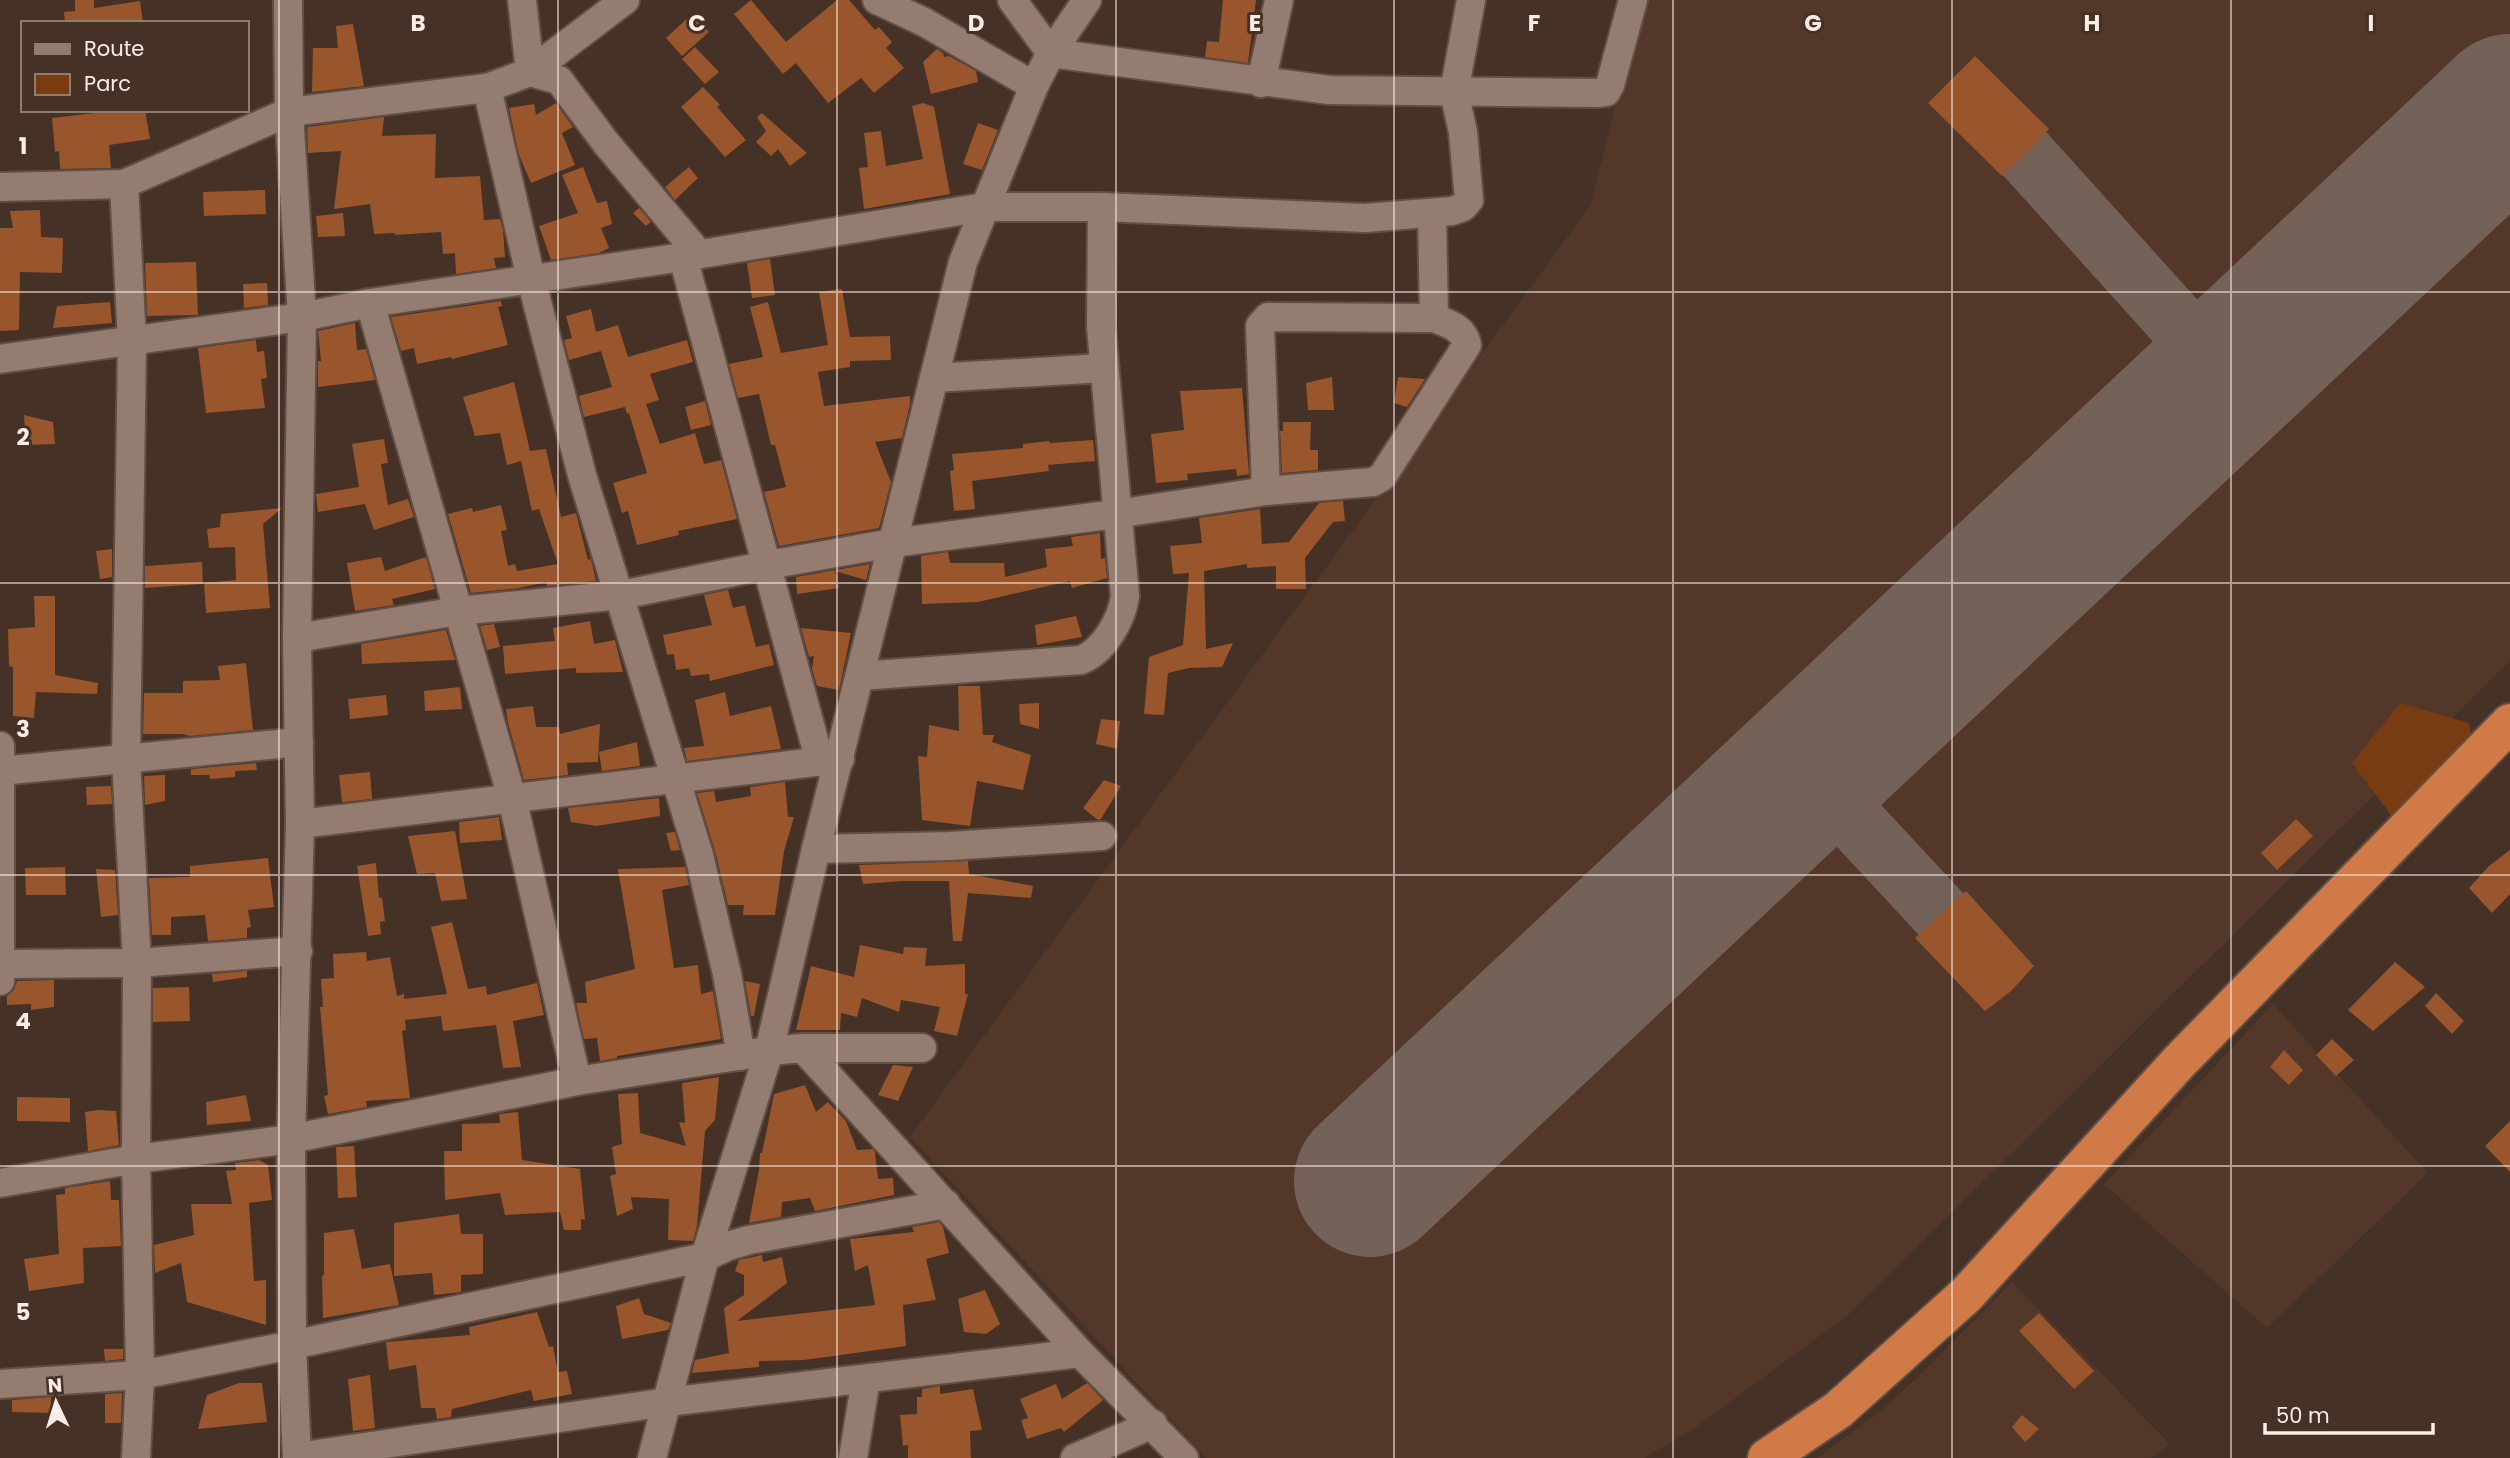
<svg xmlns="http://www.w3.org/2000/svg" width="2510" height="1458" font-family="Poppins,sans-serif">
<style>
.built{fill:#53382a}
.green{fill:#783b12}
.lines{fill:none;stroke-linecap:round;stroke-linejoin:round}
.taxiway{stroke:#746157;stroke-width:61}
.runway{stroke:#746157;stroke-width:152}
.building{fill:#99552c}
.minor-casing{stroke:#614f46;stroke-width:32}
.highway-casing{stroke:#614f46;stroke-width:42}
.minor{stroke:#947c70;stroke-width:28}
.highway{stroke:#d07a47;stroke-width:38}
.grid{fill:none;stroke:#fbede6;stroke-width:2;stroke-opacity:0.55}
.grid-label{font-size:23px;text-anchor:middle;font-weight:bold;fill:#fbede6;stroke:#453126;stroke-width:6;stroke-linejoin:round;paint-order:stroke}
</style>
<rect width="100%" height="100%" fill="#453126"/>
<g class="built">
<path d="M1642,0H2510V661L1848,1315L1692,1430L1644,1458H1206L910,1137L1590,206Z"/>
<path d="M2273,1004L2428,1173L2267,1328L2104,1184Z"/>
<path d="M2012,1282L2170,1444L2151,1458H1817L1877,1414L1918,1377Z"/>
</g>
<path class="green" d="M2400,703L2469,723L2474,753L2394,819L2352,763Z"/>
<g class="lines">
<g class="taxiway">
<path d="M2025,154L2226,377"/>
<path d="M1807,770L1941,914"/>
</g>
<path class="runway" d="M1370,1181L2510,110"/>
</g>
<g class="building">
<path d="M75,0H94V8L140,1L143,23H65L64,12L75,11Z"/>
<path d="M751,0L786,42L837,0H849L875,30L879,27L892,42L886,48L904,68L874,93L861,78L828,103L796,63L783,74L734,14Z"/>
<path d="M1223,0H1256L1248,63L1205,57L1207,41L1219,42Z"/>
<path d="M692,14L709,32L682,56L666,38Z"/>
<path d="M353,24L364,86L312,92L313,48H338L336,26Z"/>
<path d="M695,47L719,72L705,84L682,59Z"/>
<path d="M937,49L943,53L944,57L949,56L976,71L978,82L931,94L923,62Z"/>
<path d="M1975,56L2049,129L2002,176L1928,103Z"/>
<path d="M703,87L720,105L717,107L746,140L725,157L681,107Z"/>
<path d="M556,103L573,127L562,133L575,165L531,183L519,155L509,108L534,104L536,115Z"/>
<path d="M923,103L934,107L950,194L864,209L859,168L868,167L864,133L881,131L886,166L923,159L912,106Z"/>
<path d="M122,110H145L150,139L109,145L111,168L60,169L59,151L55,152L52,118Z"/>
<path d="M762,113L807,153L790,166L778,149L771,156L756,142L766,131L757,117Z"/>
<path d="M384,117L382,136L436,134L435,178L480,176L484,220L500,219L503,230L505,257L494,258L496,268L456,274L455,253L443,254L441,232L395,235V233L374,234L370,204L334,209L341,151L308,153L307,127Z"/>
<path d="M978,123L998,130L982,170L963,164Z"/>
<path d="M583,167L597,203L607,201L612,224L601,228L609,248L599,253L551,260L539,226L578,213L562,175Z"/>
<path d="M689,167L698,178L675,200L665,187Z"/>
<path d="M265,190L266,214L204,216L203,192Z"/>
<path d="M639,208L651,222L646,226L633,213Z"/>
<path d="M40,210L41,237L63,238L62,273L20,272L19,330L0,331V228H13L10,211Z"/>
<path d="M343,213L345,236L318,237L316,216Z"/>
<path d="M770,259L775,295L752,298L747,263Z"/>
<path d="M196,262L198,315L147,316L145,263Z"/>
<path d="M267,283L268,305L244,308L243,284Z"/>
<path d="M842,289L850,337L890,336L891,360L850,361V367L818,372L824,406L910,396V404L902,438L875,442L891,482L879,528L779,546L764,492L786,487L775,445H771L759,394L738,398L729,364L763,357L750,307L768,302L781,353L828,345L819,292Z"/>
<path d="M501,301L502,306L498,307L508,345L452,359L451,357L417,364L414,348L401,351L391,317Z"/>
<path d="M110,302L112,323L53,328L57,306Z"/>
<path d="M591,309L596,332L618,325L628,357L687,340L693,362L650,374L659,400L646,404L660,444L695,433L704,464L721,460L737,519L678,531L679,535L637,545L628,511L622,513L613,483L647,473L629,413L627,414L625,407L584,417L579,396L612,387L601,351L569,360L564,340L572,338L566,316Z"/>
<path d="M355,323L357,350L366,349L375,380L318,387V361H321L318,331Z"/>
<path d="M256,340L257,352L264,351L267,378L261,379L265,408L206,413L198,348Z"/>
<path d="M1332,377L1334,410H1308L1306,383Z"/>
<path d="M1398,377L1425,379L1407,407L1394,403Z"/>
<path d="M514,382L530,451L546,449L561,517L576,513L588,560L591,559L596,581L547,586V582L519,588L471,593L448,514L472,508L473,512L501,505L507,530L501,531L508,566L515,564L517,571L558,564L539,509L532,511L521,461L507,465L500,433L475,436L463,397Z"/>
<path d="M1242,388L1249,474L1237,476L1236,469L1187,474L1188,480L1156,483L1151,434L1184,430L1180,391Z"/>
<path d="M705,401L711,425L691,430L685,407Z"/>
<path d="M24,415L53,422L55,444L26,445Z"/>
<path d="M1283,422H1311L1310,450H1318V470L1282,473L1280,431H1283Z"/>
<path d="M384,439L388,463L381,464L388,505L408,499L414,517L374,530L365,504L318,512L316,494L359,487L352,444Z"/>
<path d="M1093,440L1095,461L1048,465L1049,471L972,481L975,509L954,511L950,471L954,470L952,454L1023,448V444L1049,441L1050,443Z"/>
<path d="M1343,501L1345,521L1333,522L1305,558L1306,589H1276V566L1247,568V564L1204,571L1206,649L1233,643L1222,667L1189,668L1168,673L1164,715L1144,714L1149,657L1183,645L1189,573L1173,574L1170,546L1202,543L1199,518L1260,509L1262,544L1289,542L1319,503Z"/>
<path d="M282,508L263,524L270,608L206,613L204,583L236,580L235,547L209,548L207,529L220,527L221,514Z"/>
<path d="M1100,533L1101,559L1105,558L1107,578L1072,588L1070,581L978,602L922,604L921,556L948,552L950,563H1004L1005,577L1047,567L1045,549L1073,546L1071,537Z"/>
<path d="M112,549V577L100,579L96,551Z"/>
<path d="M381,557L385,571L426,557L435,589L392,599L394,605L355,611L347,563Z"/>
<path d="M202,562L203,584L145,588V566Z"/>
<path d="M870,564L866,580L835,571L839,588L797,594L796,577Z"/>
<path d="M728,590L733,608L745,605L756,647L769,644L774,665L710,681L709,674L691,676L689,668L676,670L674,654L667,655L663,635L712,625L704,595Z"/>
<path d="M34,596H55V675L98,683L97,694L36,692L34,718L13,716V667L9,666L8,629L35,627Z"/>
<path d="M1076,616L1082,637L1037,645L1035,625Z"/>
<path d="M590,621L594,644L615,640L623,672L576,673V668L505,674L503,646L555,641L553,628Z"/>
<path d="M494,624L500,647L487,650L480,626Z"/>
<path d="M801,628L851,633L839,690L817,686L812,669L814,656L809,657Z"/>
<path d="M446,630L455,660L362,664L361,644Z"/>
<path d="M246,663L253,730L190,736L183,734H143L144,693H183V681L220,680L218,666Z"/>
<path d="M958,686H980L983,735H994L992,742L1031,755L1023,790L977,781L970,826L922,820L918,756L927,757L929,725L959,731Z"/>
<path d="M460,687L462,709L425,711L424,691Z"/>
<path d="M725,692L730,716L771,706L781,749L687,761L684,748L704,746L695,700Z"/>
<path d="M386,695L388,715L350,719L348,699Z"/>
<path d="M1039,703V729L1020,724L1019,704Z"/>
<path d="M533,706L536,727H559L560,734L600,724L598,762L567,763L568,775L524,780L508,723L506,709Z"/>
<path d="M1101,719L1120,721L1117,749L1096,744Z"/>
<path d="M637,742L640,766L602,771L599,752Z"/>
<path d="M256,763L257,770L235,771V777L210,779L209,775H191V769Z"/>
<path d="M370,772L372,799L342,802L339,775Z"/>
<path d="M165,775V801L145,805L144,776Z"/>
<path d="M1104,780L1121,786L1101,819L1098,820L1083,808Z"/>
<path d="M785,782L788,817H794L784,851L775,915H743L744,905H728L715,851L697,793L714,791L716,802L751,796L750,787Z"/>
<path d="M111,786L112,804L87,805L86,787Z"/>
<path d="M659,798L660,816L596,826L571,822L568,808Z"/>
<path d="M499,817L502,840L460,843L459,822Z"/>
<path d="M2296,819L2313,836L2277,870L2261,853Z"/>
<path d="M455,831L467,899L441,901L435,873L417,874L408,836Z"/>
<path d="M675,832L680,850L671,851L666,833Z"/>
<path d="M2510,850V894L2492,913L2469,888L2489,866Z"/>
<path d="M268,858L274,907L248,910L251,927L247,928V938L208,941L205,915L171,917V935H152L149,878L190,877V866Z"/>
<path d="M968,861L969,874L1033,886L1031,898L968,893L962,941H953L949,881H903L863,884L859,865Z"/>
<path d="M376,863L379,898L382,897L385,921L380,922L381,934L368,936L357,866Z"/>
<path d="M65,867L66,895H26L25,868Z"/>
<path d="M685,867L689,885L662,890L674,968L698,965L701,994L713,991L721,1039L617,1056V1058L600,1061L597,1038L584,1039L576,1003H587L585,982L635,969L618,869Z"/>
<path d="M96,869L115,870L118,915L101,917Z"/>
<path d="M1966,891L2034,966L2011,991L1985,1011L1915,938Z"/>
<path d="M452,922L468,989L486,986L487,995L537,983L544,1015L513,1021L521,1067L503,1068L496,1025L443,1031L441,1016L405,1020L406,1030L402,1031L410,1098L366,1101L367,1107L328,1114L324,1096L328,1095L320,1007H323L321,979L334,978L333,954L366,952L367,961L390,957L397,996L404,994V999L447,994L431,927Z"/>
<path d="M860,945L903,954L904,947L927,948L925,966L965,964V994H968L957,1036L934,1031L940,1007L901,1000L899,1012L862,998L857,1017L841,1013L840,1030H796L811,966L854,977Z"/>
<path d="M2395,962L2425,987L2373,1031L2348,1010Z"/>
<path d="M247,971V977L213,982L212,974Z"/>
<path d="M54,980V1007L31,1010V1004L7,1005V996L14,990L17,981Z"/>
<path d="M745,981L760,984L754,1016H751Z"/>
<path d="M189,987L190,1021L153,1022V988Z"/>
<path d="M2436,993L2464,1021L2452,1034L2425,1006Z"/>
<path d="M2332,1039L2354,1060L2336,1076L2316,1055Z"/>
<path d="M2284,1050L2303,1070L2289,1085L2270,1067Z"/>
<path d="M893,1065L913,1067L898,1101L878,1095Z"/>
<path d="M719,1077L715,1120L705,1131L697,1226L693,1241L668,1240L669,1199L631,1197L633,1209L617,1216L610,1176L616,1174L612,1147L622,1144L618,1094L638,1093L640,1133L686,1146L679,1122L685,1123L682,1083Z"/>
<path d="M805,1085L816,1112L828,1102L846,1121L857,1150L873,1149L875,1152L878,1179L893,1178L894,1195L815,1211L810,1198L782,1202L781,1217L749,1223L759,1170L760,1153H762L774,1094Z"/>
<path d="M246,1095L251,1121L207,1125L206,1102Z"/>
<path d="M17,1097L70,1098V1122L17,1121Z"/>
<path d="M98,1110L116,1111L119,1145L88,1151L85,1112Z"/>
<path d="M518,1112L522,1160L580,1169L585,1220L581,1219V1230H564L560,1212L505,1215L500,1193L445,1200L444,1151H462V1124L500,1123L499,1114Z"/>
<path d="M2510,1121V1172L2485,1146Z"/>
<path d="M354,1146L357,1197L338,1198L336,1147Z"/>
<path d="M259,1160L268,1165L272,1200L249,1203L254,1281L266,1280V1325L187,1302L181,1263L155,1273L154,1245L194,1235L191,1204H232L226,1171L236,1170L235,1163Z"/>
<path d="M110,1181L111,1200H119L121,1246L83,1248L84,1283L29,1291L24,1259L59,1254L56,1195L65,1194V1188Z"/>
<path d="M459,1214L461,1234H483V1274L461,1275V1292L434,1295L432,1273L394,1276V1223Z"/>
<path d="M939,1222L943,1227L949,1253L926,1259L936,1300L903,1305L906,1346L804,1360L759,1361V1367L692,1373L695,1360L729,1353L724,1308L744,1295V1275L735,1271L739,1260L762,1255L763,1262L782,1257L787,1283L737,1321L875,1305L868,1265L855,1271L850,1239L914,1232L912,1227Z"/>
<path d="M354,1229L362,1269L390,1264L399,1305L323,1318L322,1276L324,1275V1233Z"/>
<path d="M985,1290L1000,1324L986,1334L964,1332L958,1299Z"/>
<path d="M639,1298L644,1314L671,1323L668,1330L622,1339L616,1306Z"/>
<path d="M537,1312L549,1347L553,1346L558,1372L567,1371L572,1394L534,1401L531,1390L452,1409L451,1417L437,1419L435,1408H421L416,1365L389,1370L386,1342L470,1335L469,1327Z"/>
<path d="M2039,1313L2094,1371L2074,1389L2019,1331Z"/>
<path d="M104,1349H123V1359L105,1361Z"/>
<path d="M370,1375L375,1428L353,1431L348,1379Z"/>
<path d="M239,1383H262L267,1422L198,1429L207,1395Z"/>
<path d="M1087,1383L1103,1400L1064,1432L1061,1428L1027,1439L1021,1420L1028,1418L1020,1399L1056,1384L1062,1399Z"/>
<path d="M940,1386V1394L973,1389L982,1430L970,1431L971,1458H908V1445L903,1446L900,1415L917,1414V1397H922V1389Z"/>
<path d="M122,1393L121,1423H105V1394Z"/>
<path d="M51,1397V1413L12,1412V1400Z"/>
<path d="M2022,1415L2039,1429L2025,1442L2012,1427Z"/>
</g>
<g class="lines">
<defs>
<g id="minor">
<path d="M288,0L289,112L302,317L297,638L300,824L291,1139L292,1345L297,1458"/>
<path d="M522,0L530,72L559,80L606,143L699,254"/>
<path d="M877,0L924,22L1034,86"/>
<path d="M1012,0L1051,53L1329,90L1599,93L1606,92L1610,85L1633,0"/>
<path d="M1261,83L1279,0"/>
<path d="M487,88L531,279L582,475L699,855L727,974L741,1056"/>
<path d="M124,184L132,342L126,760L137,963L136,1159L140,1375L136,1458"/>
<path d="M0,187L124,184L289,112L487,88L530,72L625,0"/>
<path d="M683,257L820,762"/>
<path d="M370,303L512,798L577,1081"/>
<path d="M0,359L302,317L370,303L683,257L984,207H1102L1365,218L1452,211L1463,207L1469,200L1463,132L1454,92L1471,0"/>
<path d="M934,378L1104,368"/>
<path d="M1266,491L1260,326L1268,317L1434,318"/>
<path d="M297,638L458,611L621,595L768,565L892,543L1116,514L1266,491L1373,482L1382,477L1467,345C1464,328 1449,324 1434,318L1432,214"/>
<path d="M860,676L1081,660C1104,651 1122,619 1125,596L1101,327L1102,207"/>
<path d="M0,746V981"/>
<path d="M0,771L299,742"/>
<path d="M300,824L840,759"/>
<path d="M816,849L950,846L1102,836"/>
<path d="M0,964L137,963L298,951"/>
<path d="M803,1048L1080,1353L1184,1458"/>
<path d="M0,1183L136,1159L291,1139L577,1081L769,1051L803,1048H922"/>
<path d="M0,1384L140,1375L292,1345L705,1257L728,1246L749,1240L946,1204"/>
<path d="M297,1457L667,1402L1080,1353"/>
<path d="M652,1458L705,1257L769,1051L816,849L963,262L1034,86L1051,53L1087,0"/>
<path d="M853,1458L866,1379"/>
<path d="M1075,1458L1153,1424"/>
</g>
<path id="highway" d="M1767,1458L1838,1410L1966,1295L2179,1062L2510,723"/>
</defs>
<use href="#minor" class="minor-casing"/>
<use href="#highway" class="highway-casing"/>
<use href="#minor" class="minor"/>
<use href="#highway" class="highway"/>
</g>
<path class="grid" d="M279,0V1458M558,0V1458M837,0V1458M1116,0V1458M1394,0V1458M1673,0V1458M1952,0V1458M2231,0V1458M0,292H2510M0,583H2510M0,875H2510M0,1166H2510"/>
<g class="grid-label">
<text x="418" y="31">B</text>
<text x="697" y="31">C</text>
<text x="976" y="31">D</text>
<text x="1255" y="31">E</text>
<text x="1534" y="31">F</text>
<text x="1813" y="31">G</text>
<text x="2092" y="31">H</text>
<text x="2371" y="31">I</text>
<text x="23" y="154">1</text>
<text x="23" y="445">2</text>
<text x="23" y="737">3</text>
<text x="23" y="1029">4</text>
<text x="23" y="1320">5</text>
</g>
<rect x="21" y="21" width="228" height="91" fill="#453126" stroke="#8e7c73" stroke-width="2"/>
<rect x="35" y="44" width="35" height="10" fill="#947c70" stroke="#8e7c73" stroke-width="2"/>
<text x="84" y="56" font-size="21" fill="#fbede6">Route</text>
<rect x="35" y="74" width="35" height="21" fill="#783b12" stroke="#8e7c73" stroke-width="2"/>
<text x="84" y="91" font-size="21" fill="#fbede6">Parc</text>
<g transform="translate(56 1402) rotate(356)" stroke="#453126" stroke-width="5" paint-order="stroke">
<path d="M0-5L12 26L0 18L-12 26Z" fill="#fbede6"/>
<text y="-10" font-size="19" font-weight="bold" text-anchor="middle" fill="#fbede6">N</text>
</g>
<path d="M2265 1423v10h168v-10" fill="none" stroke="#fbede6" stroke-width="3.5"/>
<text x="2276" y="1423" font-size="21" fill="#fbede6" stroke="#453126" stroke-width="5" paint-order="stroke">50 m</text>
</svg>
